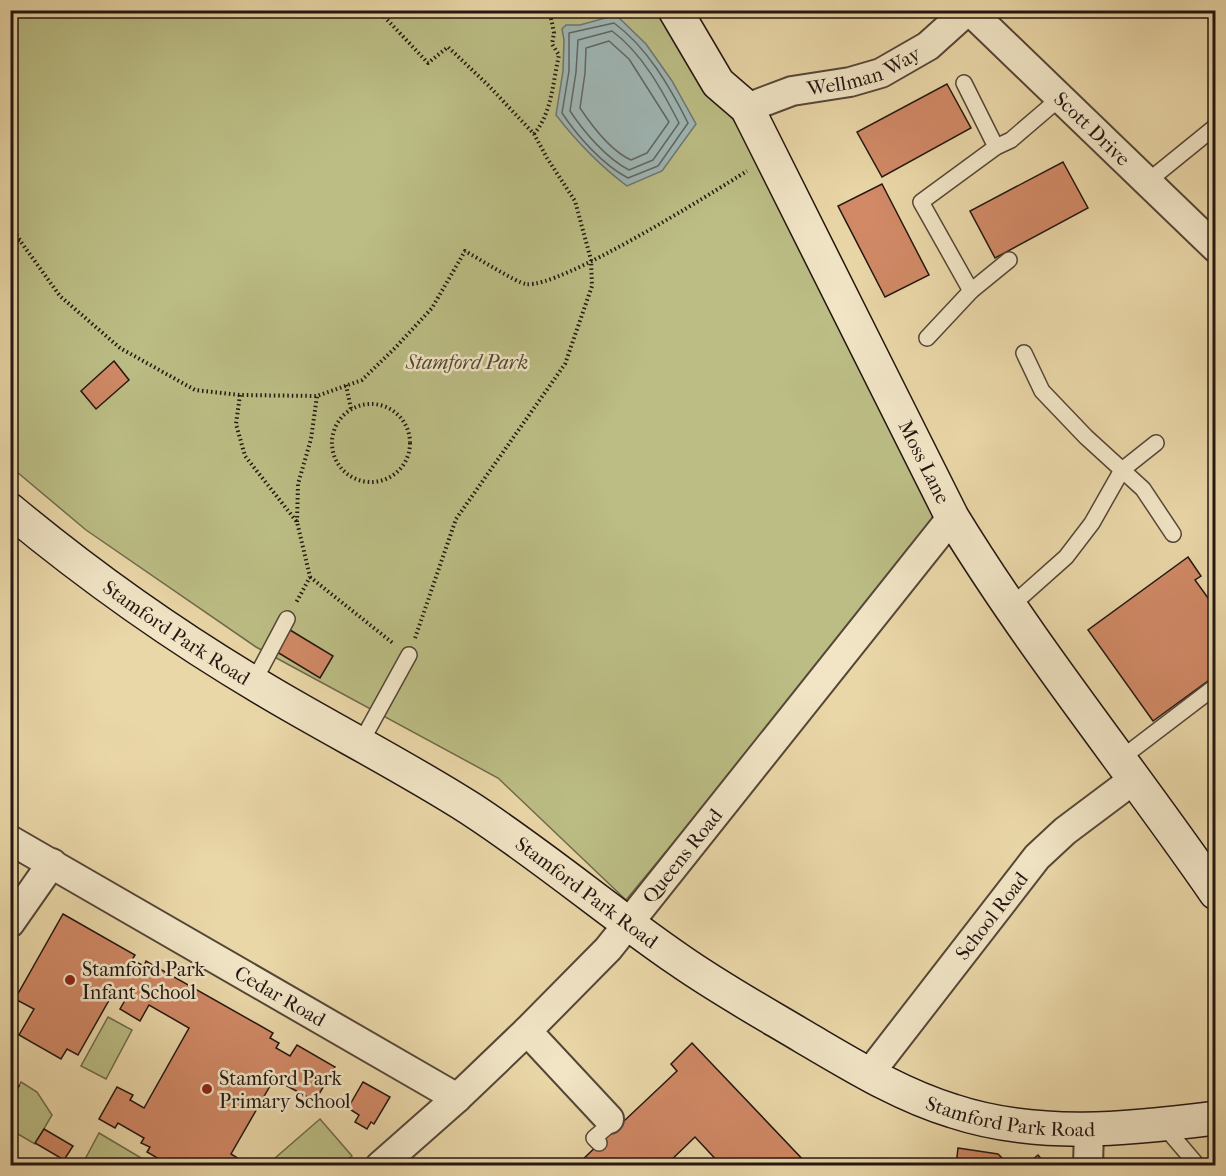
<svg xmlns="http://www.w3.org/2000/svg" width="1226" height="1176" font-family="'IM FELL French Canon',serif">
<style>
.green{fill:#bbbd84;stroke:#6f6a4a;stroke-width:1.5}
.water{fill:#9eb6b5;stroke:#6d7673;stroke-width:1.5}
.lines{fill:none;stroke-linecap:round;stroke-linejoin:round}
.shore{stroke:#606663;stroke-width:1.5}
.building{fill:#d18966;stroke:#231611;stroke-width:1.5}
.lane-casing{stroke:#554637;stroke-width:18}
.street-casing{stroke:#554637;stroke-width:32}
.secondary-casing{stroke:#231611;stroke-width:36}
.path{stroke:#231611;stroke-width:4;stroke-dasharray:1.5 3;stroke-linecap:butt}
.lane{stroke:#f1e5c6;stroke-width:15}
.street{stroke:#f1e5c6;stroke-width:28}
.secondary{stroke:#f1e5c6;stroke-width:33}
.poi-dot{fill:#8f2418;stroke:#f1e5c6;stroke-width:2}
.labels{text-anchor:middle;stroke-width:5;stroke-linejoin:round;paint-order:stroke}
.street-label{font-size:20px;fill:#231611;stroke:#f1e5c6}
.park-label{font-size:20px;font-style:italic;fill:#514834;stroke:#f1e5c6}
.poi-label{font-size:20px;fill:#231611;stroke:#f1e5c6;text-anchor:start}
</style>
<rect width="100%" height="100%" fill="#ead7a8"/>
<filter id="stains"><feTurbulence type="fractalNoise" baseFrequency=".00333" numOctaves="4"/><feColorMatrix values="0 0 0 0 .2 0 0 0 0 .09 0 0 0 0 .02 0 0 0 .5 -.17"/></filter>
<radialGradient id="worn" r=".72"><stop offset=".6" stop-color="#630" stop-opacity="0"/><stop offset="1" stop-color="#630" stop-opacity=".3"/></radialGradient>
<g class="green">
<path d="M10,11H670L782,203L940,520L626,900L498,778L256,647L86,530L11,467Z"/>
<path d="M108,1017L132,1030L106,1079L81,1066Z"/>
<path d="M21,1082L37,1092L52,1115L35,1144L11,1130V1102Z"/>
<path d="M320,1119L352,1156L340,1165H267Z"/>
<path d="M99,1133L153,1165H82Z"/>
</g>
<path class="water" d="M616,15L646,44L672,81L696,124L662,171L627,186C599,165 577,142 556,115L563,71L564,40L562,29L566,25H580Z"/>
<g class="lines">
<g class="shore">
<path d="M614,23C647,47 670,87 688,123L658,166L628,178C603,165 578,137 562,113L569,71V33Z"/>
<path d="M612,31C642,53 662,90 679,123L653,160L629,170C606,158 584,132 570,111L576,72L578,40Z"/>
<path d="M609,41L629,59L669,122L647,153L631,160C611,151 592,126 580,108L585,73L586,48Z"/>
</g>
</g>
<g class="building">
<path d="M947,84L971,128L882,177L857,132Z"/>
<path d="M1063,162L1088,208L995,258L970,211Z"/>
<path d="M882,184L929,275L885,297L838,206Z"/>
<path d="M114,361L129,380L96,409L81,391Z"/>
<path d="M1188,557L1201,576L1195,580L1216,609V675L1153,721L1088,630Z"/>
<path d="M290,630L333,656L320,678L277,652Z"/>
<path d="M63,914L135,955L132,960L144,966L146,961L273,1033L270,1038L279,1043L276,1048L290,1056L297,1045L335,1067L315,1101L274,1079L231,1154L244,1162L242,1166H171L147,1152L150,1147L141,1143L144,1138L118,1123L115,1128L99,1119L117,1087L133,1095L130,1100L144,1108L189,1028L149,1005L140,1021L120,1009L128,995L116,988L78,1055L67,1049L61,1059L19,1035L34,1009L15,999Z"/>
<path d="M692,1043L809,1166H722L695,1137L665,1166H576L606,1137L619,1117L623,1122L677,1071L671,1064Z"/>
<path d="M10,1081L19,1086L10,1102Z"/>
<path d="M363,1082L390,1097L374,1124L371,1122L367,1129L355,1122L359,1115L348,1108Z"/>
<path d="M44,1129L73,1146L64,1160L35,1143Z"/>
<path d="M958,1148L998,1154L1010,1166H956Z"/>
<path d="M1038,1155L1047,1166H1025Z"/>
</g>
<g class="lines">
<defs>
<g id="lane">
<path d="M964,83L996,147"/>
<path d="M1147,182L1216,126"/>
<path d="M971,291L921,202L996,147L1011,140L1060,98"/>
<path d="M927,338L971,291L1009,260"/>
<path d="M1024,353L1042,391L1086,437L1143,489L1173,534"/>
<path d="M1011,606L1066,557L1092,523L1122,470L1156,443"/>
<path d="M253,683L287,619"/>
<path d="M360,744L409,655"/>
<path d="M1119,760L1216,686"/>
<path d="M1163,1125L1198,1166"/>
<path d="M599,1143L594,1138L608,1126L609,1119"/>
</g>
<g id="street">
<path id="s1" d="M969,10L1216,248"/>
<path id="s2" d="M747,108L792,91L850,82L881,73L928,46L968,10"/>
<path id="s3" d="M10,840L457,1098"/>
<path d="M10,923L52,863"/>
<path d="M527,1031L609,1119"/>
<path id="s4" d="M869,1074L1037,857L1065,831L1133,780"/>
<path id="s5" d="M380,1166L457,1098L527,1031L608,949L952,517"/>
<path d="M1088,1166L1089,1129"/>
</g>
<g id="secondary">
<path id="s6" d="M675,10L718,83L747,108L952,517C1032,648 1129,767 1216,893"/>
<path id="s7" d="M10,510C93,579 180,640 272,694C338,733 407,768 471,809C543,856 609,912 679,960C719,988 762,1012 804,1037C852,1065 900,1095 953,1111C1038,1139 1129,1129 1216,1118"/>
</g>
</defs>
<use href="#lane" class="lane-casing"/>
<use href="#street" class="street-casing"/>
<use href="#secondary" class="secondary-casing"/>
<g class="path">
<path d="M378,10L428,63L448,47L488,85L534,134L547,158L575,201L591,260L592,286L565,364L456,519L415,638"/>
<path d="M534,134C552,113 553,81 559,55L552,44L554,33L551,18L561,10"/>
<path d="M10,223L21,242L60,296L120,348L195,390L240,395L317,396L362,380L395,348L432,308L465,251C476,257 517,283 526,284C559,289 712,193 747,171"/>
<path d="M10,237L20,242"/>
<path d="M346,385L351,409"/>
<path d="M240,395L236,424L245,456L297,522L310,577L296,603"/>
<circle cx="371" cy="443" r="39"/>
<path d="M297,522L298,484L311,439L317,396"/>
<path d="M310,577L394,644"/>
</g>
<use href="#lane" class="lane"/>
<use href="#street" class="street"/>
<use href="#secondary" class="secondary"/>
</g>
<g class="poi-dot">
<circle cx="70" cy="980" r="6"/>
<circle cx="207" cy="1089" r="6"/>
</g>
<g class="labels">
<g class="street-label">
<text dy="7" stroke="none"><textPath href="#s2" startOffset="123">Wellman Way</textPath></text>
<text dy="7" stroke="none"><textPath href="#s1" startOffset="171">Scott Drive</textPath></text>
<text dy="7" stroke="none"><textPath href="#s6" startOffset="519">Moss Lane</textPath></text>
<text dy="7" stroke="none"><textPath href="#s7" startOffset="207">Stamford Park Road</textPath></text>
<text dy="7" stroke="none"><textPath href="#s5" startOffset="434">Queens Road</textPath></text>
<text dy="7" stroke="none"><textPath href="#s7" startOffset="693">Stamford Park Road</textPath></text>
<text dy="7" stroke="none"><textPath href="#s4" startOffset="200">School Road</textPath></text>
<text dy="7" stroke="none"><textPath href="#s3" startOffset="312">Cedar Road</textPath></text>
<text dy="7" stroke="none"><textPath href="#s7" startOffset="1179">Stamford Park Road</textPath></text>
</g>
<g class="park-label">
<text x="467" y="369">Stamford Park</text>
</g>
<g class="poi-label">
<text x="82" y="976">Stamford Park<tspan x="82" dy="23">Infant School</tspan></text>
<text x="219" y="1085">Stamford Park<tspan x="219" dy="23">Primary School</tspan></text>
</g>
</g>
<rect width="1226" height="1176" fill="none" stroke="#ead7a8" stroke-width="36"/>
<rect x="12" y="12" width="1202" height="1152" fill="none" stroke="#231611" stroke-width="3"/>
<rect x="18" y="18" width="1190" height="1140" fill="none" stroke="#231611" stroke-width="1.5"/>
<rect width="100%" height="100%" filter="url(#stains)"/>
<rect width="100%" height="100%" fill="url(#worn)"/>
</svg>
